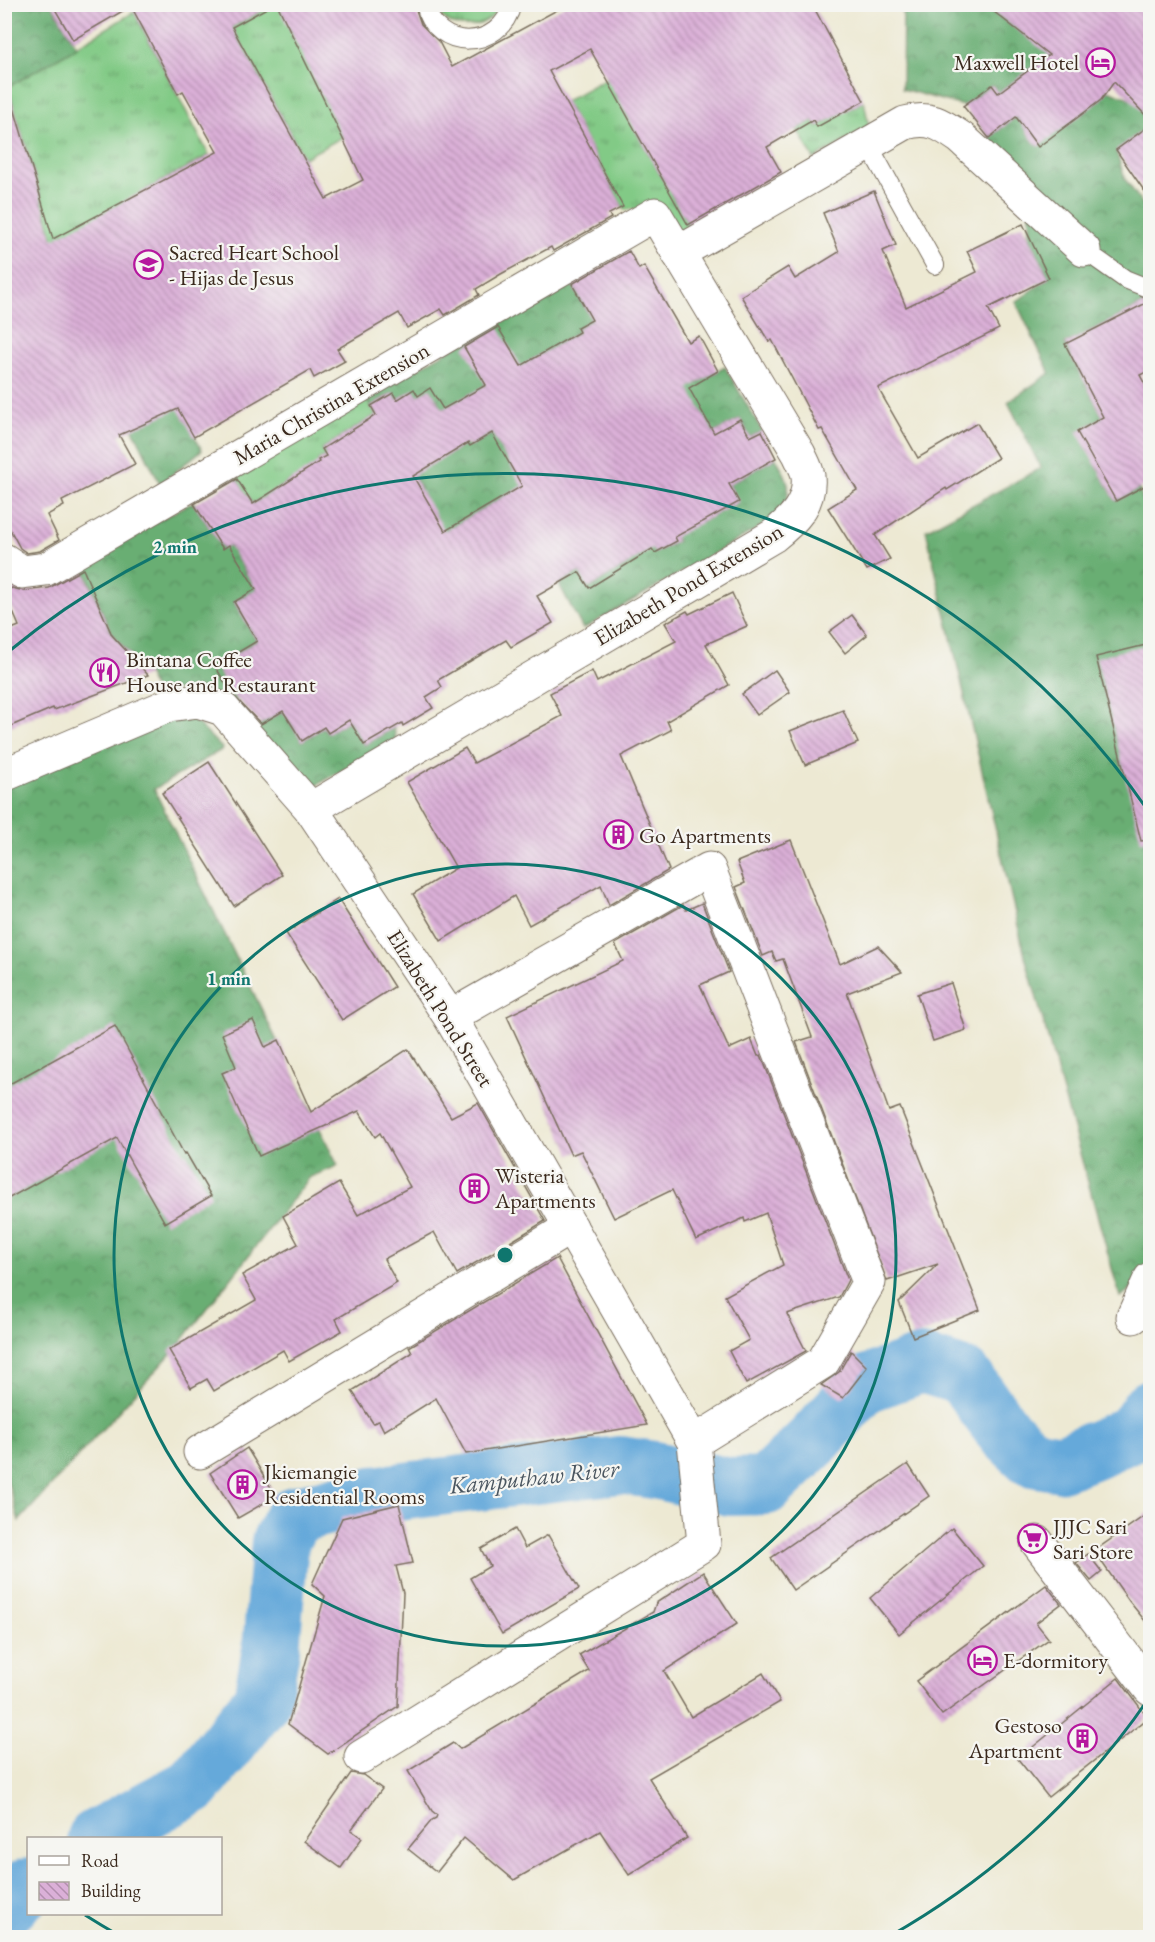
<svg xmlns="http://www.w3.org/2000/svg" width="1155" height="1942" font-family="'EB Garamond',serif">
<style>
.grass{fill:url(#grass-tufts);stroke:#5e7a52;stroke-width:1.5}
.forest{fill:url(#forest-crowns);stroke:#526c48;stroke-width:1.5}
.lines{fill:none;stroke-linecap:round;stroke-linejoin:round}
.river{stroke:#65a9da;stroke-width:58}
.building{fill:url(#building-back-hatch);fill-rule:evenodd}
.service-casing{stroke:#796d5d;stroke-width:20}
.minor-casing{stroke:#796d5d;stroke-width:35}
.service{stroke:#fff;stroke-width:18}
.minor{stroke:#fff;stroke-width:33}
.ring{fill:none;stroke:#0f766e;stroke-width:3}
.labels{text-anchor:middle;stroke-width:4.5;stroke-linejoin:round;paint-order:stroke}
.poi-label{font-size:22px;fill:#3b2a1e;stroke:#f6f6f2;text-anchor:start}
.street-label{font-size:22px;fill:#3b2a1e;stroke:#f6f6f2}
.water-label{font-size:24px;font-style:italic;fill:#4a5660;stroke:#f6f6f2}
.centre{fill:#0f766e;stroke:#f6f6f2;stroke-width:3}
.ring-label{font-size:18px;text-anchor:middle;font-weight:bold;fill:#0f766e;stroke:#f6f6f2;stroke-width:4.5;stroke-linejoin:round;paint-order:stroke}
</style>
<defs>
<pattern id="grass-tufts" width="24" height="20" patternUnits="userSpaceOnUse" patternTransform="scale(1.5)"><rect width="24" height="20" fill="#82ca86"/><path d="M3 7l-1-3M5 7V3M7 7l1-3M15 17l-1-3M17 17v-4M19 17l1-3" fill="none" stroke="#6ca46d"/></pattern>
<pattern id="forest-crowns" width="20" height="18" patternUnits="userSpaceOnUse" patternTransform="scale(1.5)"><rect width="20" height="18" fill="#69ae73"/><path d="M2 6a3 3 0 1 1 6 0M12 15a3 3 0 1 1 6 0" fill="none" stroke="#588e5e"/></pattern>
<pattern id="building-back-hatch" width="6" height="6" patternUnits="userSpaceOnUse" patternTransform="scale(1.5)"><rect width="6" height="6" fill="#dbb0d8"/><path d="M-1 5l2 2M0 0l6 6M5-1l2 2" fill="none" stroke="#b38faf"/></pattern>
</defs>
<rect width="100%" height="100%" fill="#f6f6f2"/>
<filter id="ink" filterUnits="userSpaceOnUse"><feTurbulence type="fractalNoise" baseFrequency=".0167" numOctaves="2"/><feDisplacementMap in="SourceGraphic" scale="12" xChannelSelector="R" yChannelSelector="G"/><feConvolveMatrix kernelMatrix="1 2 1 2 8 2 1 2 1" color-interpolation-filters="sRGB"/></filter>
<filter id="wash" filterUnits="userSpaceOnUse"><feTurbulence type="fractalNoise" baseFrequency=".008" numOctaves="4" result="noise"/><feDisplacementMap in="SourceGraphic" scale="24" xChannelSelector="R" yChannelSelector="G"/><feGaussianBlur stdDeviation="1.35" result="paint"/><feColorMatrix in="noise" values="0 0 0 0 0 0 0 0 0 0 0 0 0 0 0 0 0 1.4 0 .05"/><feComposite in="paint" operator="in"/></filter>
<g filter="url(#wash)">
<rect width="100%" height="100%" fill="#ede9d3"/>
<g class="grass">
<path d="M274,5H354L407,102L304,158L232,27Z"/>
<path d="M437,5V4L499,5C490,33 442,34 437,5Z"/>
<path d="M134,12L209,155L54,241L8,87Z"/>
<path d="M634,63L637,133L690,228L684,238L645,208L625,210L623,207L565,101Z"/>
<path d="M864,101L869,127L814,159L797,129L813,120L817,127Z"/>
<path d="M366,398L376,415L322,449L326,456L318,460L316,480L293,479L253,504L234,475Z"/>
</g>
<g class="forest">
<path d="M4,5H52L77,47L8,87L4,79Z"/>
<path d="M903,5H984L1012,26H1024L1055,51L998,93L992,85L963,106L902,89Z"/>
<path d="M1144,83L1150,88V117L1142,131L1116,151L1125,179L1146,209L1150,206V293L1143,304L1065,344L1103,417L1078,432L1116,501L1139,489L1150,519V1270L1148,1277L1120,1297L1025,956L926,530L1041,468L1008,402L1050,373L1016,302L1049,278L1030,238L1029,174L988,139L1016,117L1038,146L1108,90L1129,98Z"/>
<path d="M570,281L592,320L577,328L579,332L530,361L569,429L606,409L619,428L572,457L582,472L516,512L506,495L444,532L448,539L379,579L373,571L337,592L318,563L299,575L290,560L321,541L330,555L362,535L359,529L421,489L408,467L432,453L448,455L464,445L470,446L492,433L507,459L512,456L527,482L571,457L557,432L550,435L522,383L478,407L471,394L443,409L430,389L418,396L414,390L397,400L393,393L371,406L366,398Z"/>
<path d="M143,342L202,450L160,484L133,429Z"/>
<path d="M725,367L762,431L750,437L740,419L714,433L686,386L697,383Z"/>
<path d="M776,458C791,485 792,486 781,515L583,629L559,584L579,572L590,588L628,564L631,555L650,545L655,553L677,541L670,529L702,522L738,502L729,484Z"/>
<path d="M193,502L223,549L229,545L264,602L260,605L251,592L234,602L257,641L215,666L238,704L198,687L155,693L148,675L112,634L81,562Z"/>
<path d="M283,711L302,741L324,727L328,733L349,720L364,745L394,728L396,740L313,787L253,729Z"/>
<path d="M189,715L223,749L154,789L338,1166L310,1177L178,1346L19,1521L4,1470V769Z"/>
</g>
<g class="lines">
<g class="river">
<path d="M96,1838L193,1786L262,1700L271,1649L280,1542L294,1515L373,1495L619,1465L654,1470L730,1487L766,1486L813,1441L863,1385L922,1364L964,1377L1005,1433L1032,1458L1061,1463L1099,1448L1134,1432L1150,1408"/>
<path d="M4,1909L28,1887"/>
</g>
</g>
<g id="blocks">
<g class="building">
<path d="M52,4H274L232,27L326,199L363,180L277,4H414L421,24L439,42L452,67L568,4H812L864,101L817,127L813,120L767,147L781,172L688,225L590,49L549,71L623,207L609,214L611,218L553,251L551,247L501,274L476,289L479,295L445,315L441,309L407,328L399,313L337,349L345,361L314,378L310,370L194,437L178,409L119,435L135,464L62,501L64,506L47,515L59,540L40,551L27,553L20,548L4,518V99L11,98L53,239L217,152L183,91L178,94L131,6L73,40Z"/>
<path d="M984,4H1150V120L1114,82L1101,100L1038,147L1016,117L989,138L963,106L992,85L998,93L1049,55Z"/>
<path d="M1150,125V199L1116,150Z"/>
<path d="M874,191L896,245L883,251L906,307L977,272L967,251L1023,224L1049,278L988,308L999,329L878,388L918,458L977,423L998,458L947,490L946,488L875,535L890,559L867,570L828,508L857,490L822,429L819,430L772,340L769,342L741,296L788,267L795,279L839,252L823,213Z"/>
<path d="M629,251L639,269L644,266L688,342L699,336L718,371L689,388L714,433L740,419L750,437L762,431L776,458L729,484L739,502L675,537L677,541L655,553L652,549L589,588L579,572L537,596L553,623L511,647L506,640L438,680L442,687L426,697L433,708L403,726L402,723L364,745L349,720L328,733L324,727L302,741L283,711L261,724L231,693L215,666L257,641L234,602L256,589L229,545L223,549L194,504L237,479L253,504L319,462L318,460L326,456L322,449L376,415L371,406L393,393L397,400L414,389L418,396L430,388L443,409L486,385L464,347L498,327L521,366L579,332L577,328L592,320L572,284ZM492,433L522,486L445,531L413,476L468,443L470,446Z"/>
<path d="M1150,301V370L1140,375L1150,394V483L1116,501L1077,432L1103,417L1065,344Z"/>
<path d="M83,569L112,635L148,675L54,710L53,708L4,729V632L19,626L4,591L12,588L24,591L49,588Z"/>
<path d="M732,593L747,626L706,644L729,685L667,721L671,730L621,756L669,870L609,905L601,885L529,925L514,896L441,941L413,894L456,868L407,782L465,748L474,763L562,716L550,693L592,671L597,682L676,641L665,623L687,611L689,614Z"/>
<path d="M852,615L867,635L845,653L829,632Z"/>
<path d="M1150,644V840L1141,841L1096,657Z"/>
<path d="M775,670L790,692L757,715L742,694Z"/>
<path d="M843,710L858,743L805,765L790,731Z"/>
<path d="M209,762L282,875L234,906L162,793Z"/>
<path d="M791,840L840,964L878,946L902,972L847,993L889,1111L900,1107L980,1310L913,1337L899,1302L938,1264L887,1281L796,1042L812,1037L783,959L776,961L772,952L763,956L736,887L745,883L737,862Z"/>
<path d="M338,899L394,987L342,1020L286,933Z"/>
<path d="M702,903L729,972L700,985L729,1049L751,1039L758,1056L761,1055L848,1280L839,1297L787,1314L806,1351L746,1384L729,1351L749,1340L725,1296L783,1265L766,1213L745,1222L744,1218L696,1240L672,1190L614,1218L581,1151L571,1155L507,1016L623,961L615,944L683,905L686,910Z"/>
<path d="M951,983L966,1030L933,1041L917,994Z"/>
<path d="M253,1020L265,1047L279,1040L311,1112L408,1049L451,1117L478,1103L545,1221L457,1274L434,1232L384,1259L397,1283L336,1319L342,1331L289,1361L283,1350L214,1391L207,1379L191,1388L169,1350L256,1300L242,1275L298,1244L283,1216L339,1183L358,1215L410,1187L380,1133L375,1137L359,1111L259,1156L222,1073L236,1067L222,1034Z"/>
<path d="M115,1026L184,1154L186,1153L211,1196L165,1223L117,1138L4,1201V1087Z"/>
<path d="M557,1258L647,1425L466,1454L436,1398L384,1431L379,1421L373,1423L352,1391L412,1353L409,1347Z"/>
<path d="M851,1351L867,1367L843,1398L821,1385L839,1372Z"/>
<path d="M247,1448L276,1496L238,1518L210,1473Z"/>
<path d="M908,1464L929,1496L793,1590L771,1558Z"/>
<path d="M399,1504L413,1563L396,1566L403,1593L398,1706L328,1754L288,1724L325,1596L312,1584L342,1518Z"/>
<path d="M1150,1512V1627L1129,1601L1094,1551Z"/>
<path d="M952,1528L983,1566L899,1634L870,1598Z"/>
<path d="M515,1529L525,1548L548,1535L579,1589L502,1634L470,1578L490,1566L481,1549Z"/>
<path d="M1088,1554L1102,1572L1091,1581L1076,1563Z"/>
<path d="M703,1572L737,1624L664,1671L691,1717L763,1673L780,1702L649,1778L687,1838L629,1875L600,1831L514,1880L464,1838L437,1872L408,1849L432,1820L436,1818L437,1815L432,1811L408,1771L453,1743L460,1749L589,1671L579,1655L653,1612L656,1603Z"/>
<path d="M1046,1585L1061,1604L1036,1623L1049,1639L942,1715L916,1681Z"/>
<path d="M1118,1678L1148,1718L1048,1797L1018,1759Z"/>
<path d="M351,1773L363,1775L382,1789L351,1830L362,1838L341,1868L304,1841Z"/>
</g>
</g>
</g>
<g filter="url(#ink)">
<use href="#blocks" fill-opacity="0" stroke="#796d5d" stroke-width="1.5"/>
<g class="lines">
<defs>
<g id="service">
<path d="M425,4C435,52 501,51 512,4"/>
<path d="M868,144L935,265"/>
<path d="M1084,250L1125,279L1150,289"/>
</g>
<g id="minor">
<path d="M678,253L905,123C930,116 941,124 961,138L1084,250"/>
<path d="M4,560L22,572L46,569L655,214L799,454C802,461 807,469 808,476C811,504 792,521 773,536L311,809"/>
<path d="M4,775L169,705L198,701L223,709L311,809L450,1017L694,1442L704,1544L361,1757"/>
<path d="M450,1017L709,869L869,1282L823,1362L694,1442"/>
<path d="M1133,1317L1150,1279"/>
<path d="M200,1452L571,1227"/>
<path d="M1037,1542L1150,1689"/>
</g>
</defs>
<use href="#service" class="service-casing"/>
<use href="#minor" class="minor-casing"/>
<use href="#service" class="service"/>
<use href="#minor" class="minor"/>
</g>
</g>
<g class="ring">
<circle cx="505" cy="1255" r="391"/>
<path d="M1149 1698A782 782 0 0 1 890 1936M120 1936A782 782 0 0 1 85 1915M8 652A782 782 0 0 1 1149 812"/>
</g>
<defs>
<symbol id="hotel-ring" viewBox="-11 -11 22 22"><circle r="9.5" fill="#f6f6f2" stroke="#b5179e" stroke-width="1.5"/><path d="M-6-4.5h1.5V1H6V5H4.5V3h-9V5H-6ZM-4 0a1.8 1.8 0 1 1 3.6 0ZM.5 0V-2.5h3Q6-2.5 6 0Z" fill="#b5179e"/></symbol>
<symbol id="school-ring" viewBox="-11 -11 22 22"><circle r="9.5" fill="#f6f6f2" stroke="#b5179e" stroke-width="1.5"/><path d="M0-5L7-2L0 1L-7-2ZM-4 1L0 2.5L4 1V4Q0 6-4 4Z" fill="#b5179e"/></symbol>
<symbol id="restaurant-ring" viewBox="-11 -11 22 22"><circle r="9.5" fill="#f6f6f2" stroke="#b5179e" stroke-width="1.5"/><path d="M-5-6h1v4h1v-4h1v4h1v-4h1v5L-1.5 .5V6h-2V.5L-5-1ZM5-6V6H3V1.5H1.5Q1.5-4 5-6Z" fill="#b5179e"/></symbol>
<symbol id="building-ring" viewBox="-11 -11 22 22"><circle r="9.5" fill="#f6f6f2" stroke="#b5179e" stroke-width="1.5"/><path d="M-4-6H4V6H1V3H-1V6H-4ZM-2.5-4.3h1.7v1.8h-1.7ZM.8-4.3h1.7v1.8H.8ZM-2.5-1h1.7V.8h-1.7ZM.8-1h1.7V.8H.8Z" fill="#b5179e"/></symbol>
<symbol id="supermarket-ring" viewBox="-11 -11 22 22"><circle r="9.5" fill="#f6f6f2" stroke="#b5179e" stroke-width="1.5"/><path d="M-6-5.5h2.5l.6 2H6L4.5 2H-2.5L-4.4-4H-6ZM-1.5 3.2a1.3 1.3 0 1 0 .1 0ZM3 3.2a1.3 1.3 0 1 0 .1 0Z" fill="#b5179e"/></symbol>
</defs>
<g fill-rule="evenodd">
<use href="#hotel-ring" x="1084" y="46" width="33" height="33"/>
<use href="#school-ring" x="132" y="248" width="33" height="33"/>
<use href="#restaurant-ring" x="88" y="656" width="33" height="33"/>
<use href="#building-ring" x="602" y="818" width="33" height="33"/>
<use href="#building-ring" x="458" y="1172" width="33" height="33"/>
<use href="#building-ring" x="226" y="1468" width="33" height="33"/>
<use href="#supermarket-ring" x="1016" y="1522" width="33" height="33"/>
<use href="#hotel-ring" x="966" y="1644" width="33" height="33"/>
<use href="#building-ring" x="1066" y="1722" width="33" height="33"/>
</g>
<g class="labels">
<g class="poi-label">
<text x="1079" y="70" text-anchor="end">Maxwell Hotel</text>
<text x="169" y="260">Sacred Heart School<tspan x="169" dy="25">- Hijas de Jesus</tspan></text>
<text x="126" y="667">Bintana Coffee<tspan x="126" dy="25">House and Restaurant</tspan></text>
<text x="639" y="843">Go Apartments</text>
<text x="495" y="1183">Wisteria<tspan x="495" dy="25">Apartments</tspan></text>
<text x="264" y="1479">Jkiemangie<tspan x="264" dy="25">Residential Rooms</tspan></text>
<text x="1053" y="1534">JJJC Sari<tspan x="1053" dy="25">Sari Store</tspan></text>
<text x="1003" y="1668">E-dormitory</text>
<text x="1062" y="1733" text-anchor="end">Gestoso<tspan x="1062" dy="25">Apartment</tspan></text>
</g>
<g class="street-label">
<text transform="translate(331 403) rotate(-30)" y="8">Maria Christina Extension</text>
<text transform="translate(688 584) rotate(-31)" y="8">Elizabeth Pond Extension</text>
<text transform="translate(441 1008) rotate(58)" y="8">Elizabeth Pond Street</text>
</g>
<g class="water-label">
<text transform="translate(534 1477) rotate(-6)" y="8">Kamputhaw River</text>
</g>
</g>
<circle cx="505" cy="1255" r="9" class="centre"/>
<g class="ring-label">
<text x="175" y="553">2 min</text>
<text x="229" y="985">1 min</text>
</g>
<rect width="1155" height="1942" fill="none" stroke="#f6f6f2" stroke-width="24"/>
<rect x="27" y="1837" width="195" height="78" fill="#f6f6f2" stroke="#aba49d" stroke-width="1.5"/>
<rect x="39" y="1856" width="30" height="9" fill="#ffffff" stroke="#aba49d" stroke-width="1.5"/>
<text x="81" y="1867" font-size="18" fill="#3b2a1e">Road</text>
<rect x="39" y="1882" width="30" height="18" fill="url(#building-back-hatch)" stroke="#aba49d" stroke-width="1.5"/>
<text x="81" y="1897" font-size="18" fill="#3b2a1e">Building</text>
</svg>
